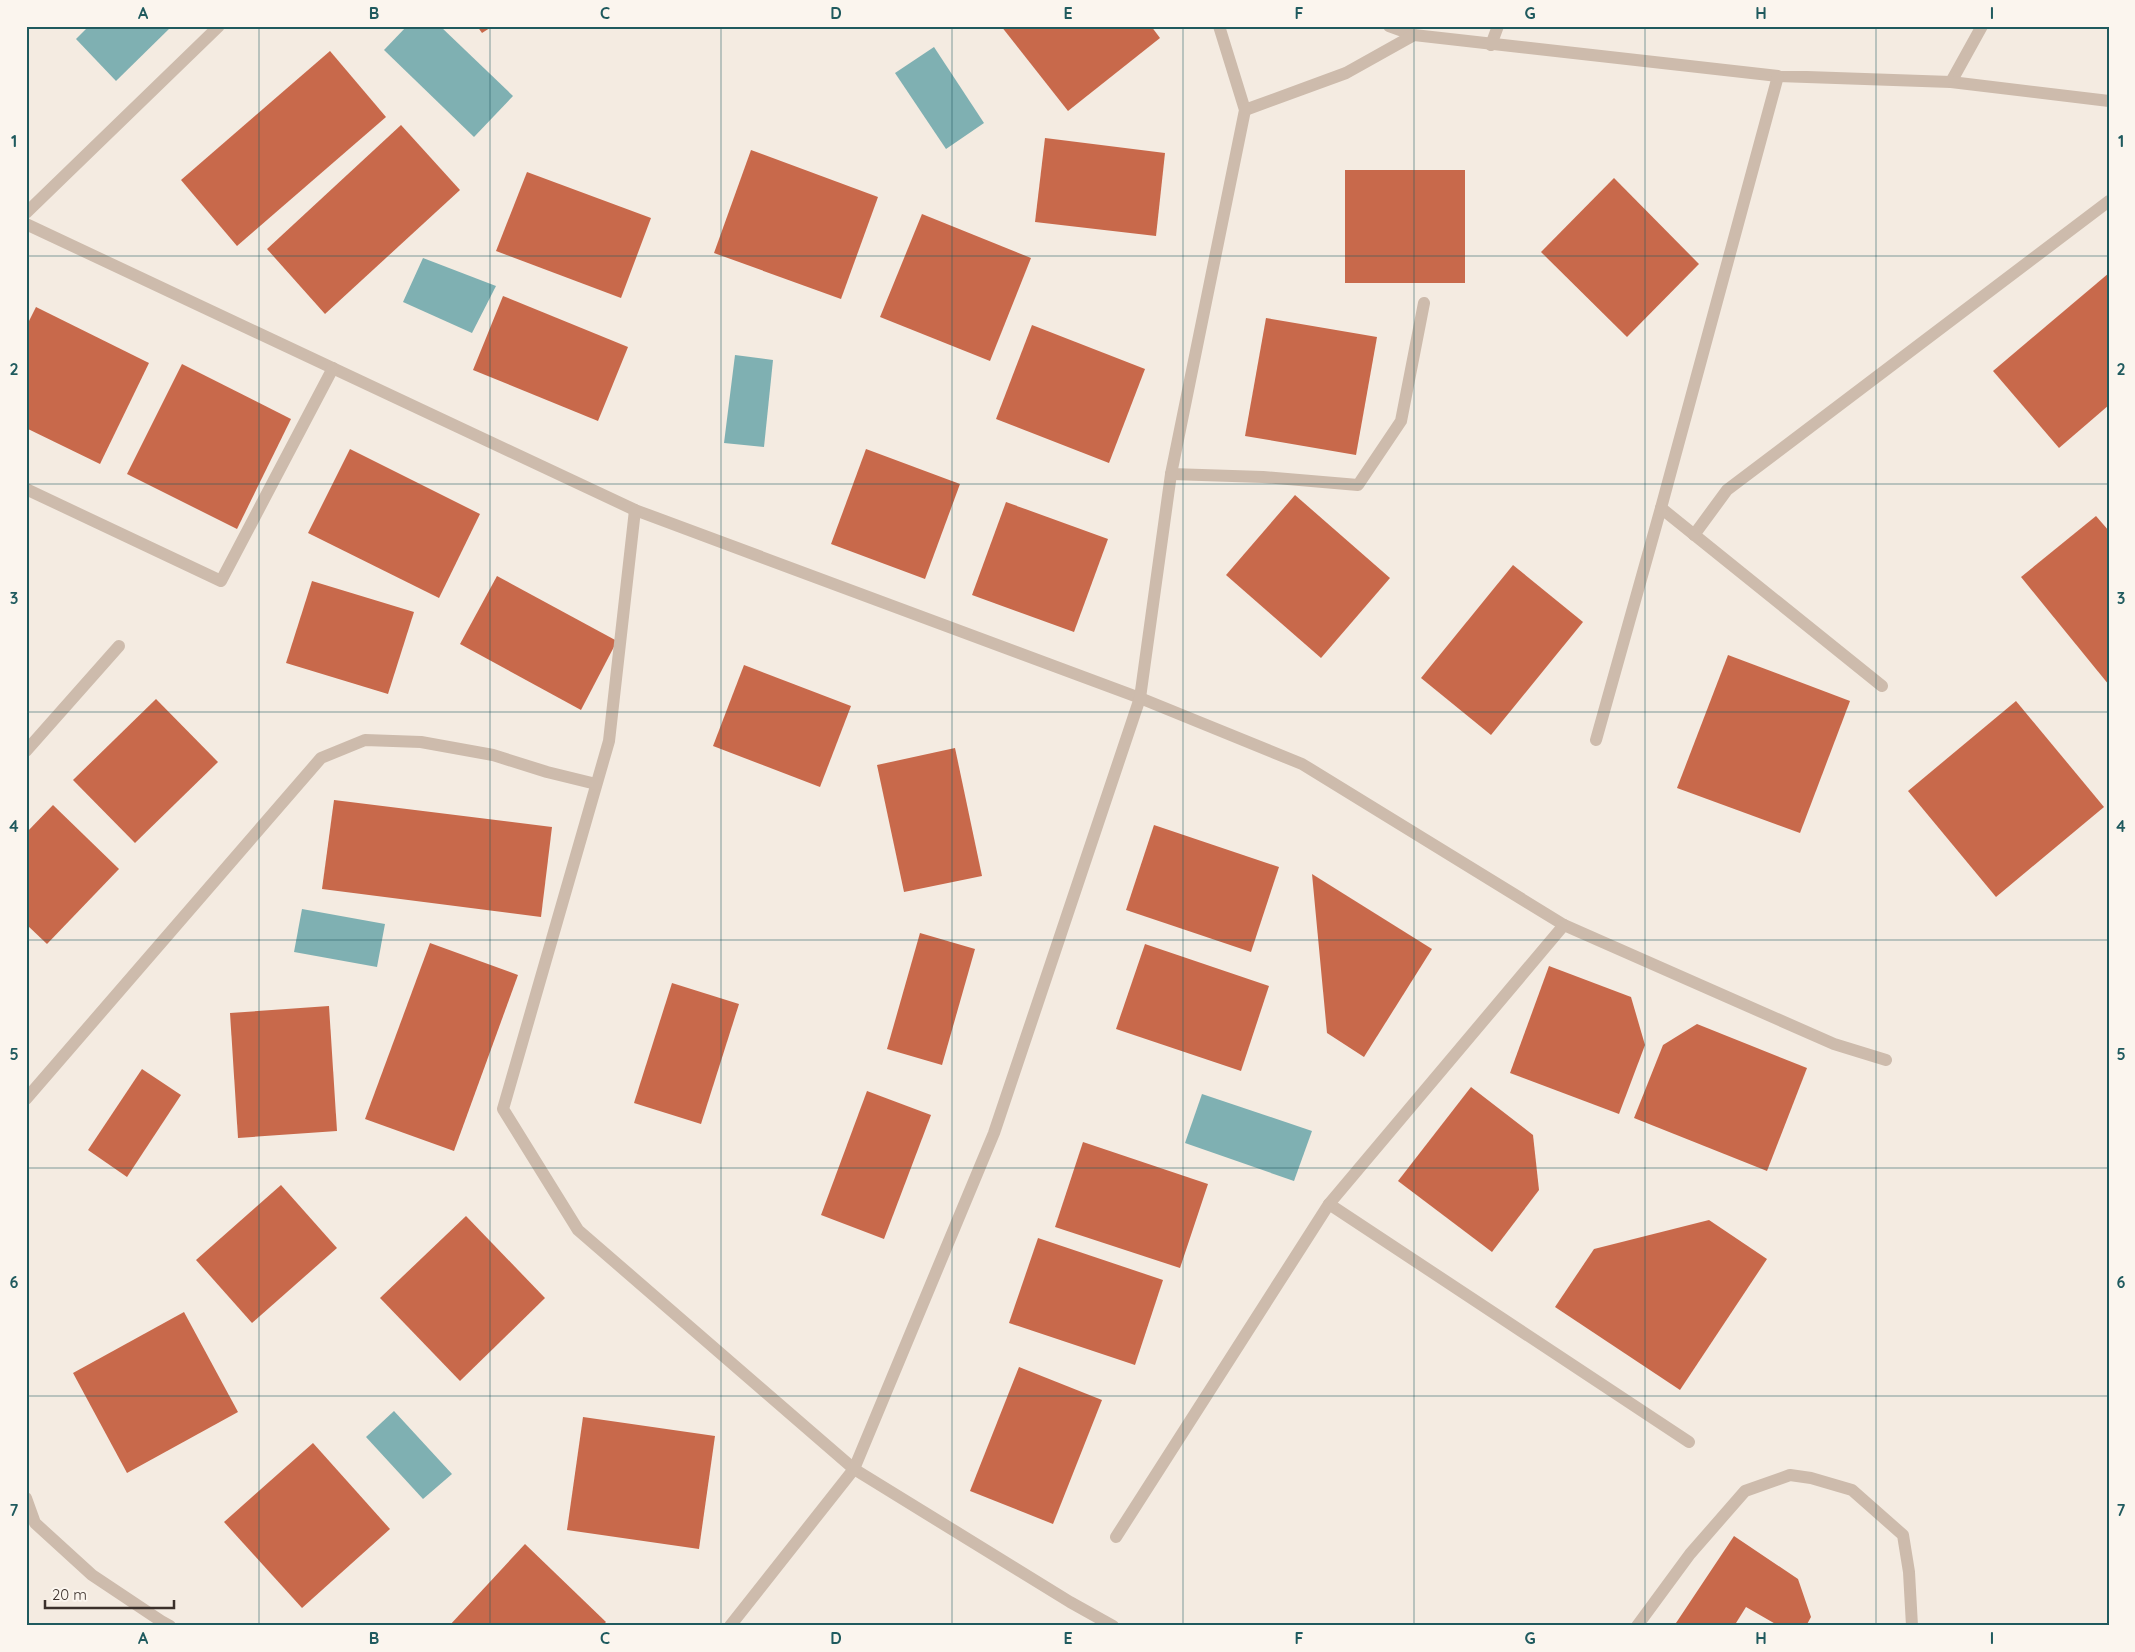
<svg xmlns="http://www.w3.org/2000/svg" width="2135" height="1652" font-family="Quicksand,sans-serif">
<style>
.water{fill:#7fb0b2}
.building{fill:#c8694b}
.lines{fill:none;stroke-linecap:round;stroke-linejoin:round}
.minor{stroke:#cdbbac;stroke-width:12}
.grid{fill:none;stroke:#1f5a5e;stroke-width:1;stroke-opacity:0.55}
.neatline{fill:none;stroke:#1f5a5e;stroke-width:2}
.grid-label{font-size:16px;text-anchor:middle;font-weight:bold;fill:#1f5a5e}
</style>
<rect width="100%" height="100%" fill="#f4ebe1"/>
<g class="water">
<path d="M89,26H172L116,81L76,39Z"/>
<path d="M407,26H440L513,96L474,137L384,50Z"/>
<path d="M934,47L984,123L946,149L895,73Z"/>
<path d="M423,258L496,286L472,333L403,302Z"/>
<path d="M735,355L773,360L764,447L724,443Z"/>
<path d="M302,909L385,924L377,967L294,952Z"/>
<path d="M1202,1094L1312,1131L1294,1181L1185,1143Z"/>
<path d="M394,1411L452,1474L423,1499L366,1437Z"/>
</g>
<g class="building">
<path d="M477,26H493L482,33Z"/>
<path d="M1001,26H1151L1160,38L1068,111Z"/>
<path d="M330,51L386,117L237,246L181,180Z"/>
<path d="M401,125L460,190L325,314L267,249Z"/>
<path d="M1045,138L1165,153L1156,236L1035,222Z"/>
<path d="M751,150L878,197L841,299L714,253Z"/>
<rect x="1345" y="170" width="120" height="113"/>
<path d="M527,172L651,218L621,298L496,251Z"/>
<path d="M1614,178L1699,264L1627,337L1541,252Z"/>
<path d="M922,214L1031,258L990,361L880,317Z"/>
<path d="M2109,273V405L2059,448L1993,371Z"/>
<path d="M503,296L628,347L598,421L473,370Z"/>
<path d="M36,307L149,363L100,464L26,428V327Z"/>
<path d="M1266,318L1377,337L1356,455L1245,436Z"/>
<path d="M1032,325L1145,369L1109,463L996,419Z"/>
<path d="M182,364L291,419L237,529L127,474Z"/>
<path d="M350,449L480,514L439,598L308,533Z"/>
<path d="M866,449L960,484L925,579L831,544Z"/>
<path d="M1295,495L1390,578L1321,658L1226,575Z"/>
<path d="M1006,502L1108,539L1074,632L972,595Z"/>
<path d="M2096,516L2109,531V685L2021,577Z"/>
<path d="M1513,565L1583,622L1491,735L1421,678Z"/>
<path d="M497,576L617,641L581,710L460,644Z"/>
<path d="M312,581L414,612L388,694L286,663Z"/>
<path d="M1728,655L1850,701L1800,833L1677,788Z"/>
<path d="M744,665L851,706L820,787L713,746Z"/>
<path d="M156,699L218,762L135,843L73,780Z"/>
<path d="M2016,701L2104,807L1996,897L1908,791Z"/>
<path d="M955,748L982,876L904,892L877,765Z"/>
<path d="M334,800L552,827L541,917L322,889Z"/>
<path d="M53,805L119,869L47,944L26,924V833Z"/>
<path d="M1154,825L1279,867L1251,952L1126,910Z"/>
<path d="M1312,874L1432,949L1364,1057L1327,1033Z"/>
<path d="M920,933L975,949L942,1065L887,1049Z"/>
<path d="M430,943L518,975L454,1151L365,1119Z"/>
<path d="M1145,944L1269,986L1241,1071L1116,1029Z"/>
<path d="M1549,966L1631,997L1645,1045L1619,1114L1510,1073Z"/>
<path d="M672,983L739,1004L701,1124L634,1103Z"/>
<path d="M329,1006L337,1131L238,1138L230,1013Z"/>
<path d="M1697,1024L1807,1068L1767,1171L1634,1118L1663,1045Z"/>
<path d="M142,1069L181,1095L127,1177L88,1150Z"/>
<path d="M1471,1087L1533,1135L1539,1190L1492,1252L1398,1181Z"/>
<path d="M867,1091L931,1115L884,1239L821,1215Z"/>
<path d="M1083,1142L1208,1184L1180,1268L1055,1227Z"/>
<path d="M281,1185L337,1248L252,1323L196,1260Z"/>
<path d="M466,1216L545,1298L460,1381L380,1298Z"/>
<path d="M1709,1220L1767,1259L1680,1390L1555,1307L1594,1249Z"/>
<path d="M1038,1238L1163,1280L1135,1365L1009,1323Z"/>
<path d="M184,1312L238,1412L127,1473L73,1373Z"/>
<path d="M1019,1367L1102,1400L1053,1524L970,1491Z"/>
<path d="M583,1417L715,1436L699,1549L567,1530Z"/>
<path d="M313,1443L390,1529L302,1608L224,1522Z"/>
<path d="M1734,1536L1798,1579L1811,1617L1806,1626H1779L1746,1607L1736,1623L1738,1626H1674Z"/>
<path d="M525,1544L606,1622L602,1626H449Z"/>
</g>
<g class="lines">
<g class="minor">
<path d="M1389,26L1414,35"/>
<path d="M1491,45L1498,26"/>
<path d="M1951,82L1982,26"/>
<path d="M1245,110L1346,73L1414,35L1778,76L1951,82L2109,101"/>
<path d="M26,213L219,26"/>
<path d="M26,224L635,510L1140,698L1302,764L1564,925L1834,1044L1886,1060"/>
<path d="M1171,474L1263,477L1358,485L1401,421L1424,303"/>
<path d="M26,489L221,581L333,368"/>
<path d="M1661,508L1882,686"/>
<path d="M635,510L609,741L503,1109L578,1230L854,1469L1070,1602L1113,1626"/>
<path d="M1694,535L1727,490L2109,201"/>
<path d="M1596,740L1661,508L1778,76"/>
<path d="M26,751L119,646"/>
<path d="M26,1099L321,758L365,740L421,742L493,755L547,772L596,784"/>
<path d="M1329,1204L1689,1442"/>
<path d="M26,1498L35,1523L92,1575L161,1621L170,1626"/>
<path d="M1116,1537L1329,1204L1564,925"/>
<path d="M730,1626L854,1469L994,1133L1140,698L1171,474L1245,110L1219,26"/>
<path d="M1637,1626L1690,1554L1745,1491L1790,1475L1811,1478L1852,1490L1903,1535L1909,1572L1912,1626"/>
</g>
</g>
<path class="grid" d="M259,26V1626M490,26V1626M721,26V1626M952,26V1626M1183,26V1626M1414,26V1626M1645,26V1626M1876,26V1626M26,256H2109M26,484H2109M26,712H2109M26,940H2109M26,1168H2109M26,1396H2109"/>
<rect width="2135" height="1652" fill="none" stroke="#fbf5ee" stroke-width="55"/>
<path d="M45 1600v8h129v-8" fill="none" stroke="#3b302b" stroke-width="2.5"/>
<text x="52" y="1600" font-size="15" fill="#3b302b" stroke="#fbf5ee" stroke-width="4" paint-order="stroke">20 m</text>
<rect x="28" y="28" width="2080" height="1596" class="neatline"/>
<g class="grid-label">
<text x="143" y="19">A</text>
<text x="374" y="19">B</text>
<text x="605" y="19">C</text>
<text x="836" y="19">D</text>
<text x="1068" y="19">E</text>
<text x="1299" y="19">F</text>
<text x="1530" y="19">G</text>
<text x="1761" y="19">H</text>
<text x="1992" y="19">I</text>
<text x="14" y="147">1</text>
<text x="2121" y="147">1</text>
<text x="14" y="375">2</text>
<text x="2121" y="375">2</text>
<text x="14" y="604">3</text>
<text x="2121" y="604">3</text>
<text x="14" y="832">4</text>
<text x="2121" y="832">4</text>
<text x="14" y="1060">5</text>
<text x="2121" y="1060">5</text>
<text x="14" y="1288">6</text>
<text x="2121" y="1288">6</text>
<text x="14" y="1516">7</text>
<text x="2121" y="1516">7</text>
<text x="143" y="1644">A</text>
<text x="374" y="1644">B</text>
<text x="605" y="1644">C</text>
<text x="836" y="1644">D</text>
<text x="1068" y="1644">E</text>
<text x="1299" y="1644">F</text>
<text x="1530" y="1644">G</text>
<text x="1761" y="1644">H</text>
<text x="1992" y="1644">I</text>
</g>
</svg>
